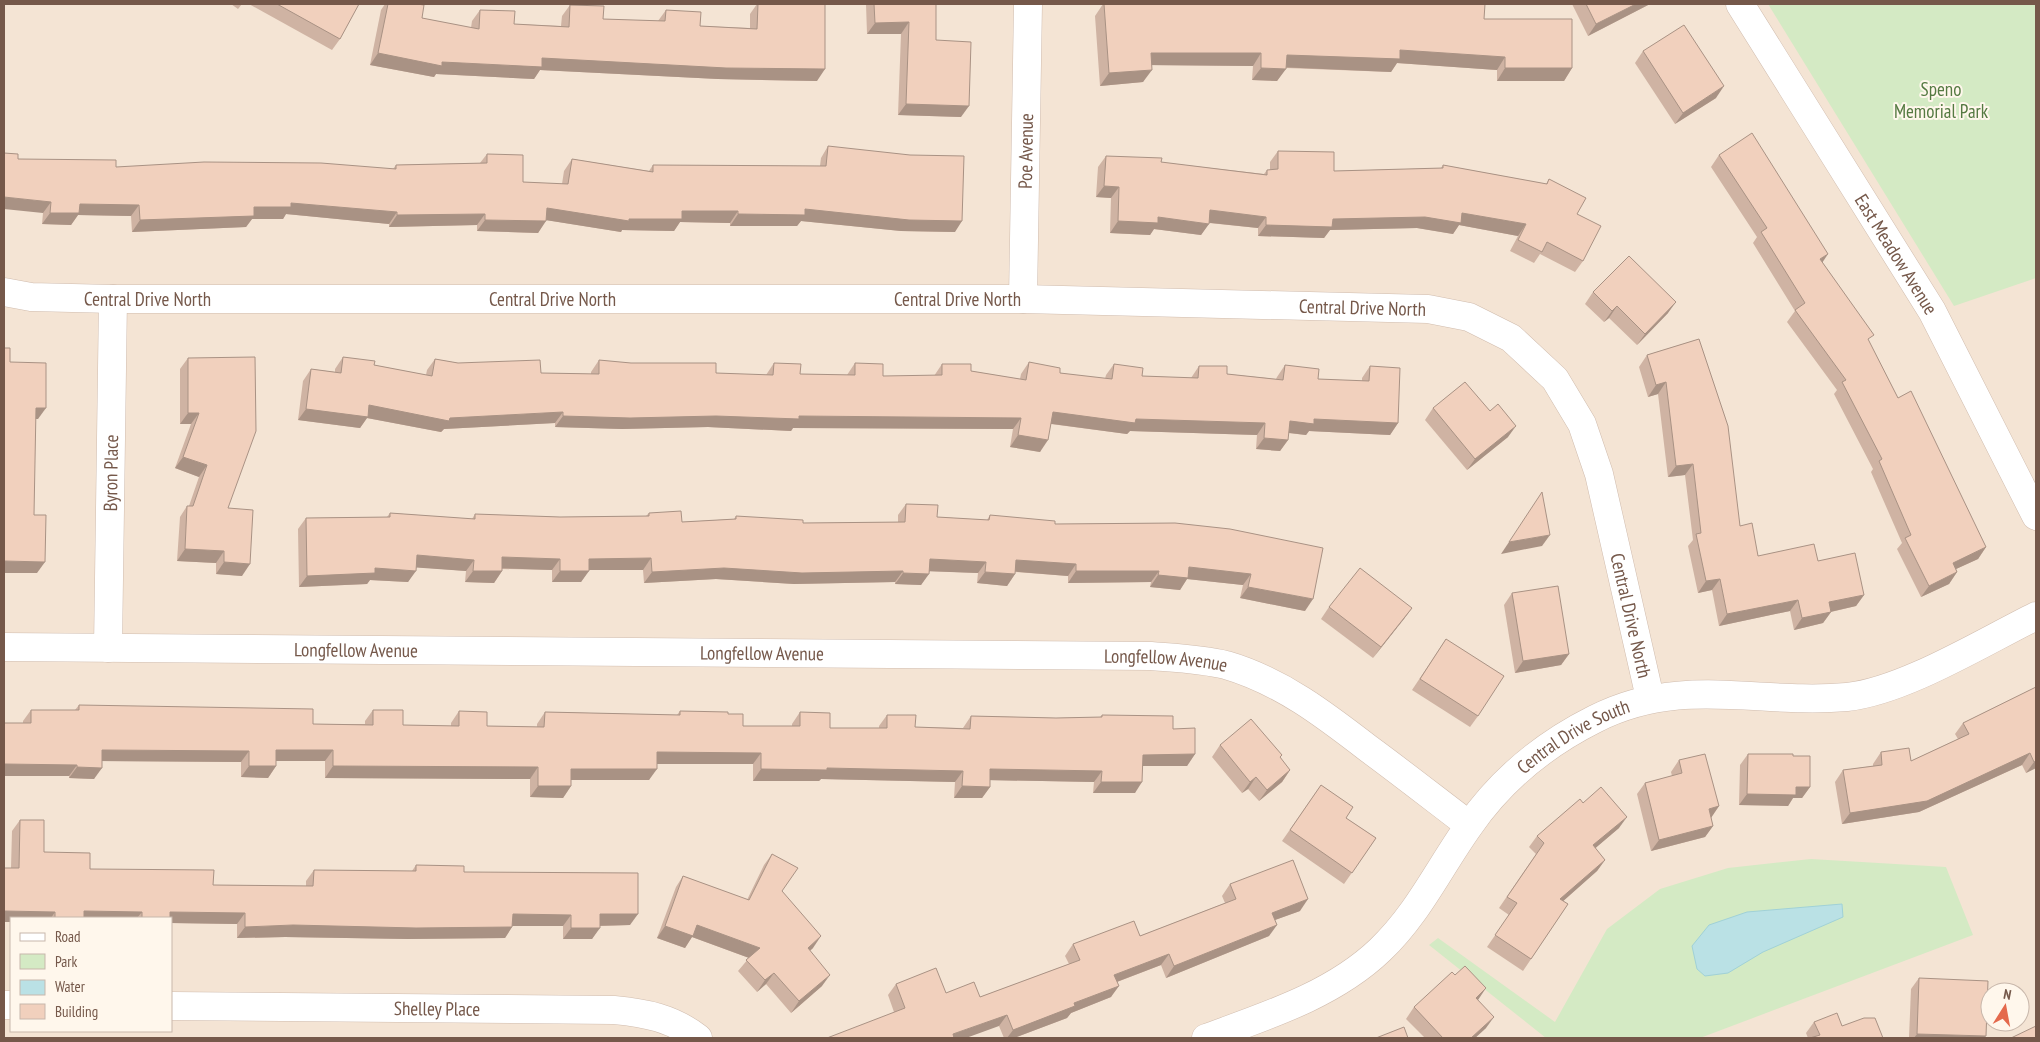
<svg xmlns="http://www.w3.org/2000/svg" width="2040" height="1042" font-family="'PT Sans Narrow',sans-serif">
<style>
.residential{fill:#f4e4d4;fill-rule:evenodd}
.green{fill:#d4eac4}
.water{fill:#bae1e5;stroke:#a0d1d7}
.lines{fill:none;stroke-linecap:round;stroke-linejoin:round}
.minor-casing{stroke:#d0bcae;stroke-width:29}
.minor{stroke:#fff;stroke-width:28}
.wall{fill:#cfb3a3}
.shaded-wall{fill:#a99284}
.building{fill:#f1d0bd;stroke:#a99284}
.labels{text-anchor:middle;stroke-width:4;stroke-linejoin:round;paint-order:stroke}
.park-label{font-size:19px;fill:#557a42;stroke:#fff7ec}
.street-label{font-size:19px;fill:#75584a;stroke:#fff7ec}
</style>
<rect width="100%" height="100%" fill="#fcf2e5"/>
<path class="residential" d="M4,4H2036V1038H4ZM11,918H171V1031H11ZM1990,992H2020V1022H1990Z"/>
<g class="green">
<path d="M1768,4H2036V278L1954,306Z"/>
<path d="M1811,859L1946,867L1973,935L1700,1038H1546L1429,945L1438,938L1555,1022L1607,929L1660,889L1728,868Z"/>
</g>
<path class="water" d="M1842,904L1843,917L1763,952L1728,973L1705,976L1697,969L1692,946L1709,925L1747,912Z"/>
<g class="lines">
<defs>
<g id="minor">
<path id="s1" d="M1740,4L1932,311L2036,516"/>
<path id="s2" d="M4,292L31,297L113,299H1023L1428,309L1469,317L1511,338L1555,379L1582,424L1599,474L1650,698"/>
<path id="s3" d="M1023,299L1028,4"/>
<path id="s4" d="M4,647L1151,656C1176,658 1202,659 1226,665C1281,681 1325,715 1369,749C1403,774 1436,800 1469,825"/>
<path id="s5" d="M108,648L113,299"/>
<path d="M4,1005H11"/>
<path id="s6" d="M171,1006L614,1010C646,1013 672,1018 698,1038"/>
<path id="s7" d="M1206,1038C1266,1016 1333,995 1380,950C1418,914 1439,868 1469,826C1501,780 1545,744 1595,719C1681,675 1758,705 1847,697C1904,691 1983,642 2036,616"/>
</g>
</defs>
<use href="#minor" class="minor-casing"/>
<use href="#minor" class="minor"/>
</g>
<g class="wall">
<path d="M231,4H242L238,9Z"/>
<path d="M249,4H359L340,39L332,50Z"/>
<path d="M385,4H417L422,18L471,28L472,21L480,10L514,24L561,26L562,16L570,5L603,19L658,21L666,10L700,26L750,28V14L757,4H825L817,81L718,79L540,70L534,79L436,74L434,77L370,65L381,10Z"/>
<path d="M866,4H936V40L961,117L898,115L901,34H867Z"/>
<path d="M1103,4L1484,19L1572,68L1564,81H1497V70L1397,63L1391,72L1286,68L1277,81L1252,80L1253,66L1152,65L1143,82L1100,86L1095,16Z"/>
<path d="M1572,4H1650L1588,36Z"/>
<path d="M1643,51L1716,98L1675,124L1635,63Z"/>
<path d="M828,146L955,232L901,231L801,221L797,226H730V223L680,222L674,231L622,230L621,232L546,220L538,233L477,231V225L389,227V224L286,214L283,219H252L246,227L132,232L131,216L78,215L71,225L42,224L43,213L18,159L116,167L393,169L396,165L480,163L487,154L523,182L562,184L564,171L572,159L649,171L653,165L820,166L821,158Z"/>
<path d="M1278,151L1334,171L1441,168L1443,165L1546,184L1549,179L1577,214L1583,261L1575,272L1540,254L1534,263L1510,251L1518,236L1459,225L1453,234L1417,228L1330,230L1324,238L1258,236V228L1209,223L1201,235L1154,229L1150,235L1110,233L1111,198L1096,197L1098,167L1106,156L1264,174L1267,170H1270V162Z"/>
<path d="M1719,155L1822,262L1869,342L1898,398L1986,547L1978,559L1956,569L1957,572L1949,584L1921,597L1897,549L1902,543L1871,472L1873,469L1834,394L1837,390L1787,322L1795,311L1753,243L1757,237L1711,167Z"/>
<path d="M1593,292L1668,313L1637,345L1609,318L1604,322L1585,304Z"/>
<path d="M1699,339L1740,526L1758,556L1818,561L1864,595L1856,606L1831,612L1823,623L1794,630L1790,611L1719,626L1712,590L1698,593L1688,546L1693,540L1685,475L1668,477L1658,394L1648,397L1639,367L1647,355Z"/>
<path d="M343,357L374,365L426,375L427,370L435,359L458,363L541,373L591,374V372L599,360L716,373L766,375L774,363L800,374L847,375L855,363L883,376H934L942,364L971,371L1020,379L1021,374L1029,362L1060,373L1105,379L1106,375L1114,364L1142,376L1191,378L1199,366L1227,374L1276,379L1277,377L1285,365L1318,379L1362,381V378L1370,366L1398,423L1390,435L1309,431L1306,435L1288,433V440L1280,451L1256,449L1257,435L1130,431L1127,434L1051,424L1040,452L1010,447L1013,429L793,428L791,431L708,427L622,429L555,427V423L444,429L441,432L367,418L360,428L298,420L303,381L311,369L335,372V369Z"/>
<path d="M188,358L228,508L242,576L216,574V563L177,561L180,517L187,506H189L199,477L175,468L191,424H180V369Z"/>
<path d="M1433,408L1508,437L1467,470L1425,420Z"/>
<path d="M906,504L937,517L987,520L990,515L1055,524L1175,523L1305,611L1240,598L1243,585L1187,579L1180,590L1150,587L1151,582L1068,583V576L1015,572V574L1007,586L977,583L978,573L930,571L921,585L895,584V582L794,584L716,579L644,583L643,570H589L581,582H552V570L502,569V571L494,583L465,582L466,571L417,567L408,582L370,580L367,584L299,587L298,529L306,518L387,517L390,513L472,519L475,514L560,517L646,516L649,513L682,522L734,519L736,516L803,523L898,522V515Z"/>
<path d="M1512,593L1569,654L1561,665L1515,673L1504,605Z"/>
<path d="M1329,607L1412,608L1373,658L1321,619Z"/>
<path d="M1446,639L1478,716L1470,727L1412,690Z"/>
<path d="M2036,687V768L2026,773L2022,765L1919,812L1842,824L1835,782L1843,770L1873,766V764L1881,752L1911,761L1958,739L1955,734L1963,723Z"/>
<path d="M79,705L313,724H365V721L373,710L403,725L451,726V723L459,711L487,726L537,727V724L545,712L677,715L680,711L728,714L743,726H792V724L800,712L830,728H879V726L887,715L915,727L963,728L971,716L1056,718L1100,717L1102,715L1173,729L1195,754L1187,766H1143L1135,793H1093L1094,782L990,780V787L982,798H954L955,782L821,779L819,781H753V764H657L649,780H571V786L563,798L530,797V779L325,778V761H276V766L268,778L241,777V762L102,761L94,779L69,778V776H4V723H23V721L31,710H75Z"/>
<path d="M1220,745L1280,758L1290,770L1282,782L1259,801L1248,789L1242,793L1212,757Z"/>
<path d="M1748,754L1793,756L1810,787L1802,798H1793L1788,806L1739,805L1740,765Z"/>
<path d="M1679,760L1719,806L1711,817L1713,826L1705,837L1651,851L1637,794L1645,783L1672,776L1671,772Z"/>
<path d="M1321,785L1346,818L1376,838L1344,884L1282,841Z"/>
<path d="M1583,803L1619,828L1595,848L1605,860L1597,871L1563,901L1568,904L1523,971L1487,947L1509,915L1499,908L1536,854L1529,847L1537,836Z"/>
<path d="M20,820L44,852L90,869L213,885L306,886V881L314,870L412,871L416,865L464,872L630,925L600,926L592,939H563V926H512V927L505,938L408,939L285,937L237,938V924L171,923V918H11V922H4V868H11L12,831Z"/>
<path d="M772,854L782,891L813,948L810,951L822,986L791,1013L766,984L757,992L738,971L749,958L692,937L685,948L657,938L676,887L683,876L747,900L764,865Z"/>
<path d="M1230,884L1300,911L1275,920L1269,936L1166,978L1161,965L1117,982L1111,997L1071,1013L1067,1018L1014,1038H1004L999,1026L894,1012L888,995L896,984L946,993L980,997L1069,964L1065,956L1073,944L1140,936L1225,903L1222,896Z"/>
<path d="M1455,975L1478,1000L1486,1028L1475,1038H1425L1406,1019L1414,1007Z"/>
<path d="M1919,978L1984,1038H1909L1911,989Z"/>
<path d="M1814,1022L1842,1026L1883,1038H1808L1806,1033Z"/>
</g>
<g class="shaded-wall">
<path d="M1636,4H1650L1588,36L1596,24Z"/>
<path d="M909,22L901,34H867L875,23Z"/>
<path d="M1400,50L1505,57L1497,70L1397,63L1391,72L1278,67L1287,55Z"/>
<path d="M378,53L442,62L542,58L825,69L817,81L718,79L540,70L534,79L436,74L434,77L370,65Z"/>
<path d="M1151,53H1261L1253,66L1142,65Z"/>
<path d="M1261,68L1286,69L1277,81L1252,80Z"/>
<path d="M1505,68H1572L1564,81H1497Z"/>
<path d="M1152,70L1143,82L1100,86L1109,73Z"/>
<path d="M1724,86L1716,98L1675,124L1683,113Z"/>
<path d="M906,104L969,106L961,117L898,115Z"/>
<path d="M1104,186L1119,187L1111,198L1096,197Z"/>
<path d="M4,197L51,202L43,213L4,209Z"/>
<path d="M291,203L397,212L389,224L286,214L283,219H252L246,227L132,232L140,220Z"/>
<path d="M80,204L139,205L131,216L78,215L71,225L42,224L50,213Z"/>
<path d="M547,208L629,219L682,211H738L730,223L680,222L674,231L622,230L621,232L539,219Z"/>
<path d="M805,209L962,221L955,232L901,231L801,221L797,226H730L738,214Z"/>
<path d="M1210,210L1266,217L1258,228L1202,222Z"/>
<path d="M1462,213L1526,224L1518,236L1459,225L1453,234L1417,228L1330,230L1324,238L1258,236L1266,225L1333,219Z"/>
<path d="M485,214L477,225L389,227L397,215Z"/>
<path d="M1158,217L1209,224L1201,235L1154,229L1150,235L1110,233L1118,221Z"/>
<path d="M485,220L546,221L538,233L477,231Z"/>
<path d="M1828,254L1820,266V259Z"/>
<path d="M1676,302L1668,313L1637,345L1645,334Z"/>
<path d="M1617,306L1609,318L1604,322L1612,311Z"/>
<path d="M1666,382L1658,394L1648,397L1656,385Z"/>
<path d="M369,405L450,418L563,412L555,423L444,429L441,432L367,418L360,428L298,420L306,409Z"/>
<path d="M36,408H46L38,419H28Z"/>
<path d="M1053,412L1136,419L1265,423L1257,435L1130,431L1127,434L1045,423Z"/>
<path d="M188,413H199L191,424H180Z"/>
<path d="M563,416H799L1021,418L1013,429L793,428L791,431L708,427L622,429L555,427Z"/>
<path d="M1314,419L1398,423L1390,435L1309,431L1306,435L1282,432L1290,421Z"/>
<path d="M1516,426L1508,437L1467,470L1475,459Z"/>
<path d="M1018,435L1048,440L1040,452L1010,447Z"/>
<path d="M1264,438L1288,440L1280,451L1256,449Z"/>
<path d="M183,457L207,465L199,477L175,468Z"/>
<path d="M1693,464L1685,475L1668,477L1676,466Z"/>
<path d="M1550,535L1542,546L1501,554L1509,542Z"/>
<path d="M1986,547L1978,559L1945,574L1953,563Z"/>
<path d="M185,549L224,551L216,563L177,561Z"/>
<path d="M417,555L474,560L466,571L409,567Z"/>
<path d="M502,557L560,559L552,570L494,568Z"/>
<path d="M651,558L643,570H581L589,559Z"/>
<path d="M930,559L986,562L978,573L922,571Z"/>
<path d="M1016,560L1076,564L1068,576L1008,571Z"/>
<path d="M4,561L45,562L37,573H4Z"/>
<path d="M224,562L250,564L242,576L216,574Z"/>
<path d="M1189,567L1251,574L1243,585L1187,579L1180,590L1150,587L1158,575Z"/>
<path d="M375,568L416,571L408,582L370,580L367,584L299,587L307,576Z"/>
<path d="M724,568L903,571L895,582L794,584L716,579L644,583L652,572Z"/>
<path d="M473,571H502L494,583L465,582Z"/>
<path d="M560,571H589L581,582H552Z"/>
<path d="M1076,571H1159L1151,582L1068,583Z"/>
<path d="M985,572L1015,574L1007,586L977,583Z"/>
<path d="M1957,572L1949,584L1921,597L1929,586Z"/>
<path d="M903,573L929,574L921,585L895,584Z"/>
<path d="M1720,579L1712,590L1698,593L1706,581Z"/>
<path d="M1248,587L1313,599L1305,611L1240,598Z"/>
<path d="M1864,595L1856,606L1821,614L1829,602Z"/>
<path d="M1798,600L1790,611L1719,626L1727,614Z"/>
<path d="M1412,608L1404,619L1373,658L1381,647Z"/>
<path d="M1831,612L1823,623L1794,630L1802,618Z"/>
<path d="M1569,654L1561,665L1515,673L1523,661Z"/>
<path d="M102,750L249,751L241,762L94,761Z"/>
<path d="M276,750H333L325,761H268Z"/>
<path d="M657,752L761,753L753,764H649Z"/>
<path d="M2030,753L2022,765L1919,812L1842,824L1850,813Z"/>
<path d="M1195,754L1187,766H1135L1143,755Z"/>
<path d="M2036,761V768L2026,773L2034,762Z"/>
<path d="M4,764L77,765L69,776H4Z"/>
<path d="M249,766H276L268,778L241,777Z"/>
<path d="M333,766L538,767L530,779L325,778Z"/>
<path d="M77,767L102,768L94,779L69,778Z"/>
<path d="M827,768L963,771L955,782L821,779L819,781H753L761,769Z"/>
<path d="M571,769H657L649,780H563Z"/>
<path d="M990,769L1102,771L1094,782L983,780Z"/>
<path d="M1290,770L1282,782L1259,801L1267,790Z"/>
<path d="M1256,777L1248,789L1242,793L1250,782Z"/>
<path d="M1101,782H1142L1135,793H1093Z"/>
<path d="M538,786H571L563,798L530,797Z"/>
<path d="M962,786L990,787L982,798H954Z"/>
<path d="M1796,787H1810L1802,798H1793L1788,806L1739,805L1747,794Z"/>
<path d="M1719,806L1711,818L1709,809Z"/>
<path d="M1627,817L1619,828L1585,857L1593,845Z"/>
<path d="M1713,826L1705,837L1651,851L1659,840Z"/>
<path d="M1605,860L1597,871L1552,911L1560,899Z"/>
<path d="M1308,899L1300,911L1264,924L1272,913Z"/>
<path d="M4,911L55,912L51,918H11V922H4Z"/>
<path d="M84,911L142,912L137,918H79Z"/>
<path d="M170,912L245,913L237,924L171,923V918H165Z"/>
<path d="M513,914L571,915L563,926H505Z"/>
<path d="M600,914H638L630,925L592,926Z"/>
<path d="M293,925L512,927L505,938L408,939L285,937L237,938L245,927Z"/>
<path d="M697,925L760,948L752,959L692,937L685,948L657,938L665,926Z"/>
<path d="M1277,925L1269,936L1166,978L1174,966Z"/>
<path d="M571,928H600L592,939H563Z"/>
<path d="M821,936L813,948L800,959L808,948Z"/>
<path d="M1169,954L1161,965L1106,986L1114,975Z"/>
<path d="M774,973L766,984L757,992L765,980Z"/>
<path d="M830,975L822,986L791,1013L799,1001Z"/>
<path d="M1119,986L1111,997L1071,1013L1067,1018L1014,1038H1007L1013,1030L1074,1003Z"/>
<path d="M1486,988L1478,1000L1468,1010L1476,998Z"/>
<path d="M1007,1015L999,1026L966,1038H950L953,1034Z"/>
<path d="M1494,1017L1486,1028L1475,1038H1471Z"/>
<path d="M1917,1034L1986,1036L1984,1038H1914Z"/>
</g>
<g class="building">
<path d="M277,4H359L340,39Z"/>
<path d="M388,4H417L424,5L422,18L479,29L480,10L515,11L514,24L569,27L570,5L604,6L603,19L665,21L666,10L701,12L700,26L757,29L758,4H825V69L726,68L542,58V67L442,62V66L378,53Z"/>
<path d="M874,4H936V40L971,42L969,106L906,104L909,22L875,23Z"/>
<path d="M1104,4H1485L1484,19H1572V68H1505V57L1400,50V59L1287,55L1286,69L1261,68V53H1151L1152,70L1109,73Z"/>
<path d="M1586,4H1636L1596,24Z"/>
<path d="M1684,25L1724,86L1683,113L1643,51Z"/>
<path d="M1752,133L1828,254L1820,259L1874,335L1868,339L1898,398L1911,391L1986,547L1953,563L1957,572L1929,586L1905,538L1911,535L1879,461L1882,459L1842,382L1846,380L1795,310L1805,303L1761,232L1767,228L1719,155Z"/>
<path d="M828,146L910,155L964,156L962,221L909,220L805,209V215L738,214V211H682V219H629V221L547,208L546,221L485,220V214L397,215V212L291,203V207H254V216L140,220L139,205L80,204L79,213H50L51,202L4,197V153L18,154V159L116,160V167L204,162L321,163L396,169V165L487,163V154L523,155V182L568,184L572,159L653,172V165L826,166Z"/>
<path d="M1278,151L1334,152V171L1443,168V165L1547,184L1549,179L1586,198L1577,214L1601,226L1583,261L1547,242L1542,252L1518,240L1526,224L1462,213L1461,223L1425,217L1333,219L1332,227L1266,225V217L1210,210L1209,224L1158,217V223L1118,221L1119,187L1104,186L1106,156L1162,158L1161,162L1267,175V170L1278,169Z"/>
<path d="M1629,256L1676,302L1645,334L1617,306L1612,311L1593,292Z"/>
<path d="M1699,339L1728,426L1740,526L1752,523L1758,556L1814,544L1818,561L1855,553L1864,595L1829,602L1831,612L1802,618L1798,600L1727,614L1720,579L1706,581L1696,534L1701,533L1693,464L1676,466L1666,382L1656,385L1647,355Z"/>
<path d="M4,348H10V362L46,363V408H36L34,515H46L45,562L4,561Z"/>
<path d="M255,357L256,431L228,508L253,510L250,564L224,562V551L185,549L187,506H193L207,465L183,457L199,413H188V358Z"/>
<path d="M343,357L375,361L374,365L432,376L435,359L458,363L540,360L541,373L599,374V360L631,363H716V373L773,375L774,363L801,364L800,374L855,375V363L883,364V376L942,375V364H971V371L1026,380L1029,362L1060,368V373L1112,379L1114,364L1143,368L1142,376L1198,378L1199,366H1227V374L1283,380L1285,365L1319,369L1318,379L1369,381L1370,366L1400,368L1398,423L1314,419V424L1290,421L1288,440L1264,438L1265,423L1136,419L1135,423L1053,412L1048,440L1018,435L1021,418L799,416V419L716,416L630,418L563,416V412L450,418L449,421L369,405L368,417L306,409L311,369L341,373Z"/>
<path d="M1465,382L1490,411L1498,404L1516,426L1475,459L1433,408Z"/>
<path d="M1542,492L1550,535L1509,542Z"/>
<path d="M906,504L938,505L937,517L989,520L990,515L1055,521V524L1175,523L1230,529L1323,548L1313,599L1248,587L1251,574L1189,567L1188,578L1158,575L1159,571H1076V564L1016,560L1015,574L985,572L986,562L930,559L929,574L903,573V571L802,573L724,568L652,572L651,558L589,559V571H560V559L502,557V571H473L474,560L417,555L416,571L375,568V573L307,576L306,518L390,517V513L475,519V514L560,517L649,516V513L681,511L682,522L736,519V516L803,520V523L905,522Z"/>
<path d="M1360,568L1412,608L1381,647L1329,607Z"/>
<path d="M1558,586L1569,654L1523,661L1512,593Z"/>
<path d="M1446,639L1504,676L1478,716L1420,679Z"/>
<path d="M2036,687V761L2034,762L2030,753L1927,801L1850,813L1843,770L1882,765L1881,752L1909,748L1911,761L1969,734L1963,723Z"/>
<path d="M79,705L313,709V724L373,725V710H403V725L459,726V711L487,712V726L544,727L545,712L680,715V711L728,712V714H743V726H800V712L830,713V728H887V715H916L915,727L970,729L971,716L1056,718L1102,717V715L1173,716V729L1195,728V754L1143,755L1142,782H1101L1102,771L990,769V787L962,786L963,771L827,768V770L761,769V753L657,752V769H571V786H538V767L333,766V750H276V766H249V751L102,750V768L77,767V765L4,764V723H31V710H79Z"/>
<path d="M1251,719L1282,755L1280,757L1290,770L1267,790L1256,777L1250,782L1220,745Z"/>
<path d="M1705,754L1719,806L1709,809L1713,826L1659,840L1645,783L1682,773L1679,760Z"/>
<path d="M1748,754H1793V756H1810V787H1796V795L1747,794Z"/>
<path d="M1321,785L1353,807L1346,818L1376,838L1352,873L1290,830Z"/>
<path d="M1601,787L1627,817L1593,845L1605,860L1560,899L1568,904L1531,959L1495,935L1517,903L1507,897L1544,843L1537,836L1580,799L1583,803Z"/>
<path d="M20,820H44V852L90,853V869L214,870L213,885L313,886L314,870L416,871V865L464,866V872L638,873V914H600V928H571V915L513,914L512,927L416,928L293,925L245,927V913L170,912V918H142V912L84,911V918H55V912L4,911V868H19Z"/>
<path d="M772,854L798,868L782,891L821,936L808,948L830,975L799,1001L774,973L765,980L746,960L760,948L697,925L693,936L665,926L683,876L749,900Z"/>
<path d="M1293,860L1308,899L1272,913L1277,925L1174,966L1169,954L1114,975L1119,986L1074,1003L1075,1006L1013,1030L1007,1015L953,1034L954,1038H827L905,1008L896,984L936,968L946,993L974,982L980,997L1080,960L1073,944L1134,921L1140,936L1236,899L1230,884Z"/>
<path d="M1465,966L1486,988L1476,998L1494,1017L1471,1038H1443L1414,1007L1452,972L1455,975Z"/>
<path d="M1919,978L1988,981L1986,1036L1917,1034Z"/>
<path d="M1837,1013L1842,1026L1864,1018H1875L1883,1038H1810L1820,1035L1814,1022Z"/>
<path d="M2036,1026V1038H2011Z"/>
<path d="M1404,1027L1408,1038H1376Z"/>
</g>
<g class="labels">
<g class="park-label">
<text x="1941" y="96">Speno<tspan x="1941" dy="22">Memorial Park</tspan></text>
</g>
<g class="street-label">
<text dy="7" stroke="none"><textPath href="#s3" startOffset="148">Poe Avenue</textPath></text>
<text dy="7" stroke="none"><textPath href="#s1" startOffset="295">East Meadow Avenue</textPath></text>
<text dy="7" stroke="none"><textPath href="#s2" startOffset="144">Central Drive North</textPath></text>
<text dy="7" stroke="none"><textPath href="#s2" startOffset="549">Central Drive North</textPath></text>
<text dy="7" stroke="none"><textPath href="#s2" startOffset="954">Central Drive North</textPath></text>
<text dy="7" stroke="none"><textPath href="#s2" startOffset="1359">Central Drive North</textPath></text>
<text dy="7" stroke="none"><textPath href="#s5" startOffset="175">Byron Place</textPath></text>
<text dy="7" stroke="none"><textPath href="#s2" startOffset="1824">Central Drive North</textPath></text>
<text dy="7" stroke="none"><textPath href="#s4" startOffset="352">Longfellow Avenue</textPath></text>
<text dy="7" stroke="none"><textPath href="#s4" startOffset="758">Longfellow Avenue</textPath></text>
<text dy="7" stroke="none"><textPath href="#s4" startOffset="1162">Longfellow Avenue</textPath></text>
<text dy="7" stroke="none"><textPath href="#s7" startOffset="489">Central Drive South</textPath></text>
<text dy="7" stroke="none"><textPath href="#s6" startOffset="266">Shelley Place</textPath></text>
</g>
</g>
<rect width="2040" height="1042" fill="none" stroke="#75584a" stroke-width="10"/>
<rect x="10" y="917" width="162" height="115" fill="#fff7ec" stroke="#c8b7ab"/>
<rect x="20" y="933" width="25" height="8" fill="#ffffff" stroke="#c8b7ab"/>
<text x="55" y="942" font-size="15" fill="#75584a">Road</text>
<rect x="20" y="954" width="25" height="15" fill="#d4eac4" stroke="#c8b7ab"/>
<text x="55" y="967" font-size="15" fill="#75584a">Park</text>
<rect x="20" y="980" width="25" height="15" fill="#bae1e5" stroke="#c8b7ab"/>
<text x="55" y="992" font-size="15" fill="#75584a">Water</text>
<rect x="20" y="1004" width="25" height="15" fill="#f1d0bd" stroke="#c8b7ab"/>
<text x="55" y="1017" font-size="15" fill="#75584a">Building</text>
<g transform="translate(2005 1007) rotate(11)"><circle r="24" fill="#fff7ec" stroke="#c8b7ab"/>
<path d="M0-4L9 19L0 12L-9 19Z" fill="#e4694c"/>
<text y="-8" font-size="14" font-weight="bold" text-anchor="middle" fill="#75584a">N</text>
</g>
</svg>
